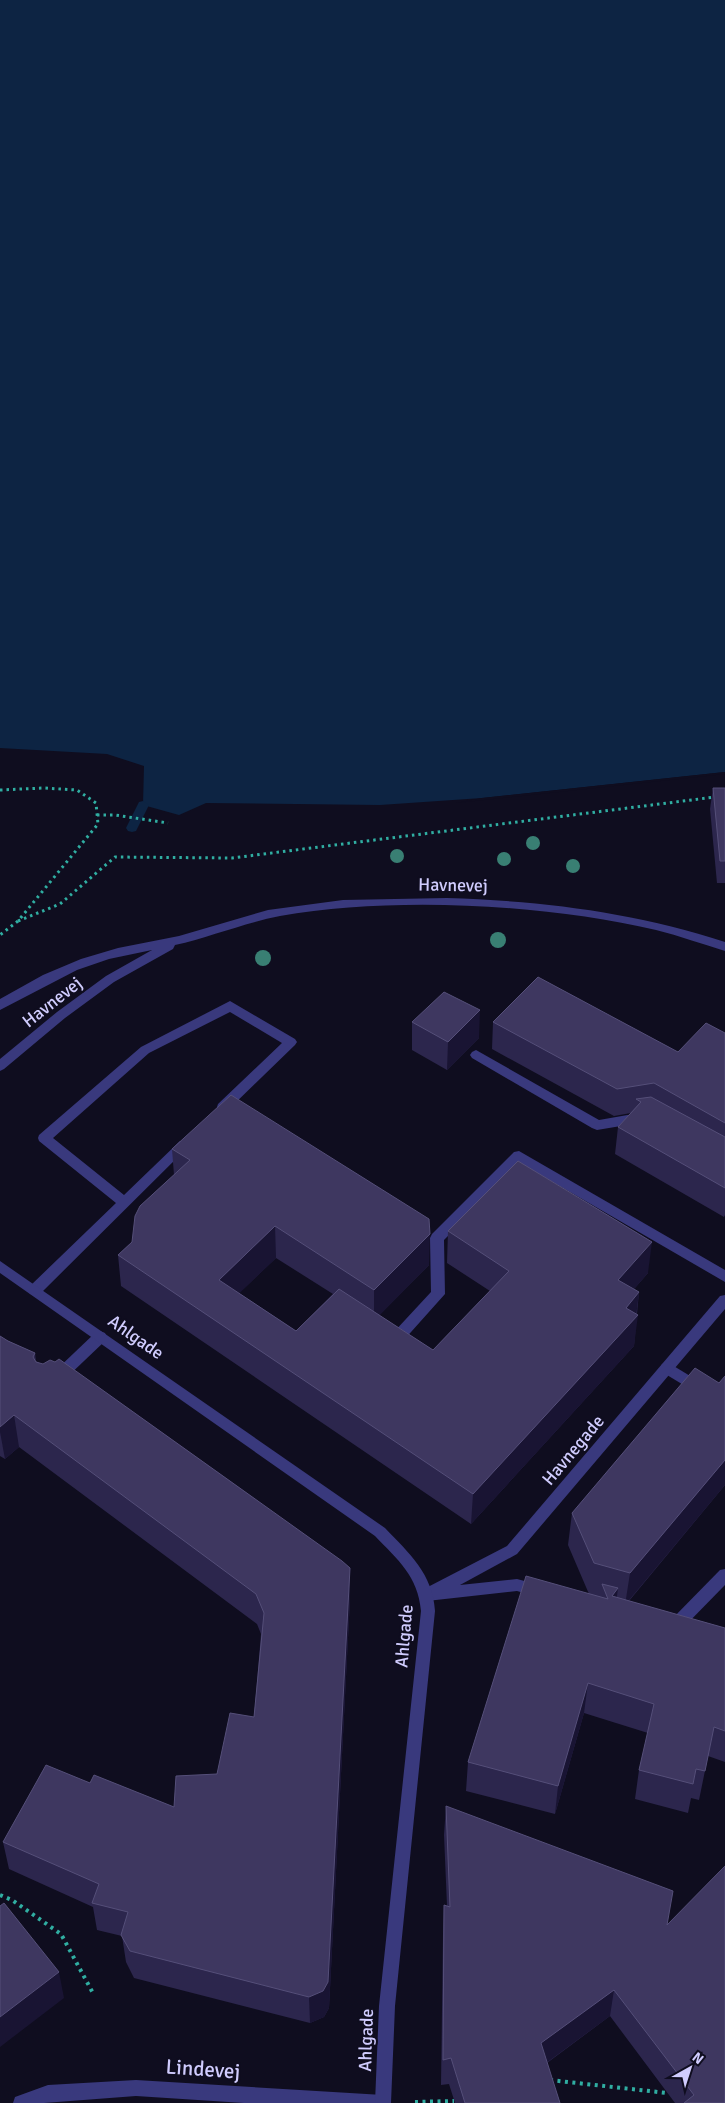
<svg xmlns="http://www.w3.org/2000/svg" width="725" height="2103" font-family="Signika,sans-serif">
<style>
.water{fill:#0d2443}
.pier{fill:#0f0d1f}
.lines{fill:none;stroke-linecap:round;stroke-linejoin:round}
.stream{fill:#0d2443;fill-rule:evenodd}
.path-far1{stroke:#30aea2;stroke-width:3;stroke-dasharray:2.5 4;stroke-linecap:butt}
.path{stroke:#30aea2;stroke-width:4;stroke-dasharray:3 4.5;stroke-linecap:butt}
.service{fill:#39397d;fill-rule:evenodd}
.minor{fill:#39397d;fill-rule:evenodd}
.tertiary{fill:#39397d;fill-rule:evenodd}
.tree{fill:#397f73}
.wall{fill:#2c264d;fill-rule:evenodd}
.shaded-wall{fill:#191433}
.building{fill:#3e3760;stroke:#554f79}
.labels{text-anchor:middle;stroke-width:4;stroke-linejoin:round;paint-order:stroke}
.street-label{font-size:18px;fill:#d0ccfe;stroke:#0f0d1f}
.near-street-label{font-size:21px;fill:#d0ccfe;stroke:#0f0d1f}
</style>
<rect width="100%" height="100%" fill="#0f0d1f"/>
<path class="water" d="M0,0H725V772L482,798L380,805L206,803L179,815L143,805L144,766L107,754L0,748Z"/>
<path class="pier" d="M725,772V774L456,803L482,798Z"/>
<g class="lines">
<path class="stream" d="M143,801L149,805L136,831L132,832L128,831L126,828L139,802Z"/>
<g class="path-far1">
<path d="M0,790L44,788L77,790L96,803L98,824L18,921L0,935"/>
<path d="M97,815H115L168,823"/>
<path d="M18,921L60,904L115,857L232,858L715,797"/>
</g>
<g class="path">
<path d="M0,1895L12,1900L61,1934L94,1995"/>
<path d="M550,2080L667,2093"/>
<path d="M415,2102L454,2101"/>
</g>
<g class="service">
<path d="M230,1001L295,1039L297,1042L295,1045L228,1110H218L217,1107L218,1104L282,1043L230,1012L149,1053L53,1138L124,1195L180,1141H190L191,1144L40,1294L35,1295L30,1294L28,1290L30,1286L116,1203L39,1141L38,1138L39,1135L141,1047Z"/>
<path d="M476,1050L599,1120L639,1113L644,1115L645,1118L644,1121L639,1123L597,1130L592,1128L472,1058L470,1055L472,1052Z"/>
<path d="M519,1151L725,1270V1282L520,1163L444,1240L445,1294L403,1341L398,1343L393,1341L391,1337L393,1333L431,1292L430,1238L432,1234L514,1152Z"/>
<path d="M100,1331L105,1333L107,1337L105,1341L63,1381L58,1383L53,1381L51,1377L53,1373L95,1333Z"/>
<path d="M667,1362L725,1397V1410L662,1372L660,1368L662,1364Z"/>
<path d="M725,1569V1585L680,1631L675,1633L670,1631L668,1626L670,1621L720,1570Z"/>
</g>
<g class="minor">
<path d="M725,1295V1309L517,1554L460,1585L517,1579L543,1586L545,1591L543,1596L538,1597L517,1591L427,1601L422,1600L420,1595L422,1590L507,1546L720,1296Z"/>
<path d="M136,2080L383,2095L389,2097L391,2103H244L136,2096L44,2103H13L15,2097L48,2085Z"/>
</g>
<g class="tertiary">
<path d="M447,898C542,901 634,912 725,942V951C702,944 680,936 656,930C544,904 394,896 280,916C244,923 210,937 175,945L173,949L114,982L65,1018L4,1069L0,1071V1059L57,1012L106,976L152,950L109,959L77,970L0,1010V999L43,975L81,959L118,948L179,936L268,910L343,900Z"/>
<path d="M0,1261L385,1528C409,1553 433,1574 435,1611L395,2006L391,2103H375L379,2006L421,1611C418,1576 398,1560 375,1536L0,1273Z"/>
</g>
</g>
<g class="tree">
<circle cx="533" cy="843" r="7"/>
<circle cx="397" cy="856" r="7"/>
<circle cx="504" cy="859" r="7"/>
<circle cx="573" cy="866" r="7"/>
<circle cx="498" cy="940" r="8"/>
<circle cx="263" cy="958" r="8"/>
</g>
<g class="wall">
<path d="M713,788H725V883H717L710,809Z"/>
<path d="M412,1022L479,1038L447,1070L412,1050Z"/>
<path d="M493,1022L678,1052L725,1033V1215L724,1217L615,1154L618,1127L631,1113L614,1116L492,1049Z"/>
<path d="M172,1149L429,1265L379,1315L433,1350L490,1291L447,1263L448,1231L648,1273L634,1289L639,1292L634,1346L471,1524L121,1286L118,1255L132,1242L174,1175ZM276,1258L333,1294L296,1331L239,1293Z"/>
<path d="M0,1336L8,1341L35,1353L36,1361L350,1568V1599L329,2008L324,2017L310,2023L134,1978L126,1962L122,1936L97,1930L93,1907L9,1869L3,1842L90,1783L174,1807L217,1774L254,1717L261,1634L257,1624L19,1447L5,1459L0,1456Z"/>
<path d="M725,1376V1485L629,1601L725,1628V1762L708,1756L699,1800L691,1798L688,1813L635,1799L639,1770L648,1733L584,1713L555,1814L466,1791L468,1762L589,1594L568,1545L572,1513L719,1383Z"/>
<path d="M446,1806L667,1925L725,2103H675L610,2016L547,2063L560,2103H455L449,2084L441,2085L443,1933L444,1905L447,1906L444,1835Z"/>
</g>
<g class="shaded-wall">
<path d="M480,1010L479,1038L447,1070L448,1042Z"/>
<path d="M275,1226L276,1258L221,1311L219,1280Z"/>
<path d="M430,1234L429,1265L374,1321V1290Z"/>
<path d="M652,1242L648,1273L615,1311L618,1280Z"/>
<path d="M639,1292L636,1317L638,1315L634,1346L471,1524L473,1494Z"/>
<path d="M14,1415L19,1447L5,1459L0,1432V1427Z"/>
<path d="M725,1460V1485L625,1605L630,1573Z"/>
<path d="M350,1568V1599L329,2008L324,2017L310,2023L309,1997Z"/>
<path d="M618,1588L614,1619L612,1596Z"/>
<path d="M588,1683L584,1713L555,1814L558,1786Z"/>
<path d="M59,1972L64,1998L0,2047V2017Z"/>
<path d="M614,1990L610,2016L538,2069L541,2043Z"/>
</g>
<g class="building">
<path d="M713,788H725V861H720Z"/>
<path d="M538,977L678,1052L706,1023L725,1033V1123L654,1083L617,1089L493,1022Z"/>
<path d="M444,992L480,1010L448,1042L412,1022Z"/>
<path d="M231,1095L429,1219L430,1234L374,1290L275,1226L219,1280L296,1331L339,1289L433,1350L509,1271L448,1231L518,1161L652,1242L618,1280L639,1292L626,1308L638,1315L473,1494L118,1255L132,1242L135,1216L140,1206L190,1160L172,1149Z"/>
<path d="M651,1097L725,1137V1188L618,1127L641,1102L636,1099Z"/>
<path d="M0,1336L8,1341L35,1353L33,1357L36,1362L43,1364L50,1360L55,1362L59,1359L342,1561L350,1568L328,1982L323,1991L309,1997L130,1951L121,1935L128,1912L92,1903L99,1884L3,1842L46,1765L90,1783L94,1775L174,1807L176,1776L217,1774L230,1713L254,1717L264,1613L256,1594L14,1415L0,1427Z"/>
<path d="M695,1368L719,1383L725,1376V1460L630,1573L594,1563L572,1513Z"/>
<path d="M526,1576L608,1599L602,1584L618,1588L612,1596L725,1628V1731L714,1727L705,1771L696,1769L693,1784L639,1770L654,1704L588,1683L558,1786L468,1762Z"/>
<path d="M446,1806L673,1891L667,1925L725,1866V2103H684L694,2095L614,1990L541,2043L560,2103H465L451,2058L443,2060L444,1905L450,1907Z"/>
<path d="M4,1903L59,1972L0,2017V1906Z"/>
</g>
<g class="labels">
<g class="street-label">
<text transform="translate(453 885) rotate(1)" y="6">Havnevej</text>
<text transform="translate(52 1002) rotate(-38)" y="6">Havnevej</text>
<text transform="translate(136 1337) rotate(35)" y="6">Ahlgade</text>
<text transform="translate(573 1450) rotate(-50)" y="6">Havnegade</text>
<text transform="translate(404 1636) rotate(-85)" y="6">Ahlgade</text>
<text transform="translate(366 2040) rotate(-88)" y="6">Ahlgade</text>
</g>
<g class="near-street-label">
<text transform="translate(203 2069) rotate(4)" y="7">Lindevej</text>
</g>
</g>
<g transform="translate(690 2068) rotate(39)" stroke="#0f0d1f" stroke-width="4" paint-order="stroke">
<path d="M0-4L9 19L0 12L-9 19Z" fill="#d0ccfe"/>
<text y="-8" font-size="14" font-weight="bold" text-anchor="middle" fill="#d0ccfe">N</text>
</g>
</svg>
